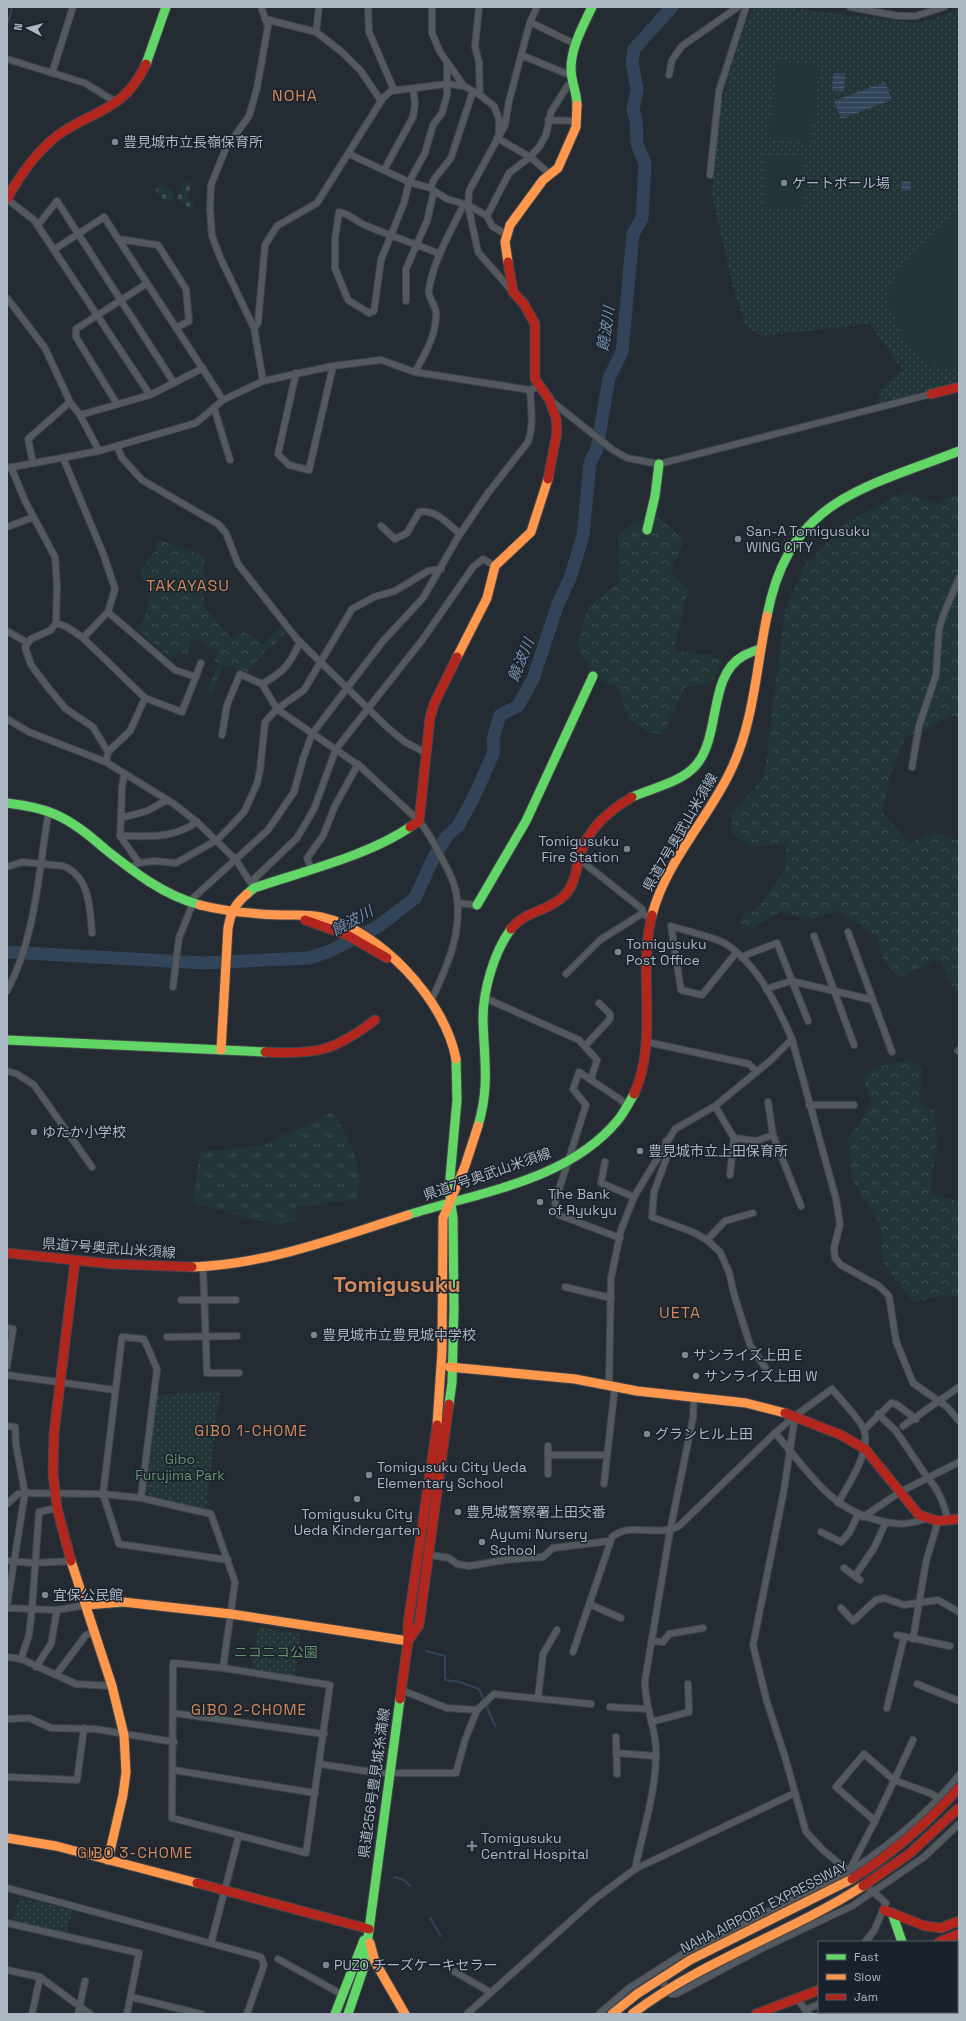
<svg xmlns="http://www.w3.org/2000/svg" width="966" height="2021" font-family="'Space Grotesk','Noto Sans JP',sans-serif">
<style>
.grass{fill:url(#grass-tufts)}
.forest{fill:url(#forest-crowns)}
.cemetery{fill:url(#cemetery-stones)}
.park{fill:url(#park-dots)}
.pitch{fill:#223537}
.water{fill:url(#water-rules)}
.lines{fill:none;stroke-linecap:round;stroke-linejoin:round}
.stream{stroke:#32445a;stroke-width:2}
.river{stroke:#32445a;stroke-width:13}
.street-casing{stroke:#41464b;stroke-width:8}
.fast-casing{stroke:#41464b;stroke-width:11}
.slow-casing{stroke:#41464b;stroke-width:11}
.jam-casing{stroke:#41464b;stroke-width:11}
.street{stroke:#545960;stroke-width:6}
.fast{stroke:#63d668;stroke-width:9}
.slow{stroke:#ff974d;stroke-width:9}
.jam{stroke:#b3261e;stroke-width:9}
.slow-bridge-casing{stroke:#41474d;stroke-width:11;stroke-linecap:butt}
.jam-bridge-casing{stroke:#41474d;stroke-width:11;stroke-linecap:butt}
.slow-bridge{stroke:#ff974d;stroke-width:9}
.jam-bridge{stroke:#b3261e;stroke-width:9}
.poi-dot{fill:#7d8691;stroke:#19212c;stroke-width:1.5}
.labels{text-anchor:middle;stroke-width:3;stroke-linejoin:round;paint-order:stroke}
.poi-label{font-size:14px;fill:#adb7c4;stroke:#19212c;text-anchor:start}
.street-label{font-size:14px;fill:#adb7c4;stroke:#19212c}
.park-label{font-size:14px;fill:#65946e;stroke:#19212c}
.water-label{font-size:15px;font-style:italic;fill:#758fad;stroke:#19212c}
.neighbourhood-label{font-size:15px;letter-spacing:1px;fill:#d28a5a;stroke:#19212c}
.quarter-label{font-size:16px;letter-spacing:1px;fill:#d28a5a;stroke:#19212c}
.town-label{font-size:22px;font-weight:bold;fill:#d28a5a;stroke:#19212c}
</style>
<defs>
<pattern id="grass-tufts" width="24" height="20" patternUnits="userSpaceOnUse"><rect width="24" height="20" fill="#223537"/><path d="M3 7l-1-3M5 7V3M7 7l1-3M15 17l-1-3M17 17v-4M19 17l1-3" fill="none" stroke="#3f5052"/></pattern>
<pattern id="forest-crowns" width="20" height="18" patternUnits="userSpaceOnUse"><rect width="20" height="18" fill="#223537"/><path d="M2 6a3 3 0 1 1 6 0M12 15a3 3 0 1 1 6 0" fill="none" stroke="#3f5052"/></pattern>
<pattern id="cemetery-stones" width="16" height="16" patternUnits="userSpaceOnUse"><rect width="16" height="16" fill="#223537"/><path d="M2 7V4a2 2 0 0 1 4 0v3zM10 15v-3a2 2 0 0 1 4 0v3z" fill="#3f5052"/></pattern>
<pattern id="park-dots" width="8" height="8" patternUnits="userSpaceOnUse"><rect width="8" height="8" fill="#223537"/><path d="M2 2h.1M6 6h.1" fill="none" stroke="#3f5052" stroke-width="1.8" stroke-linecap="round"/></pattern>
<pattern id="water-rules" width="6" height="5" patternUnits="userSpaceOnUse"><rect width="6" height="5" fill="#32445a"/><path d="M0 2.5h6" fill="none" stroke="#4d5d70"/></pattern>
</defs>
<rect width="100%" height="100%" fill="#252b32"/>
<path class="grass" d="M332,1112C351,1139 364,1166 358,1199L296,1207V1222L277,1225L246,1218L193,1202L200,1152L262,1146Z"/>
<g class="forest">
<path d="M904,492L936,504L959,493V719L954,715L905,738L890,776L882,812L910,843L934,832L959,841V999L939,959L900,977L885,964L876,936L838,911L808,920L781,911L751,929L739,923L743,914L757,909L786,867V844L748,846L732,833L731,814L764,777L785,610L804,566L847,522Z"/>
<path d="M658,517L684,540L671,572L688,589L674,651L712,655L722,661C712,686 711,685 685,687L663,734L650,733L628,719L617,687L602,681L577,649L579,635L589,606L618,584V535L635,521Z"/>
<path d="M157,539L181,547L205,557L204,576L210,586L201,595L206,601L203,605L233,640L242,631L264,644L283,623L288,630L271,648H268L248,672L222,665L211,700L208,690L218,663L214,661L218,650L206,646L207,643L191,638L188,644L191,645L187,655L178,652L176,657L173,656L171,658L137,629C148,614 153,598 145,580H143L140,571L153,553L155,552Z"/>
<path d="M909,1060L923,1068L919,1104L935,1111L937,1144L930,1192L959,1202V1297L946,1295L913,1302L883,1263L880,1224L852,1180L848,1136L860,1123L871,1104L864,1079L873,1068Z"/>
</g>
<g class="cemetery">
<path d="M184,182L192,184L186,198L196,204L192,210L176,199Z"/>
<path d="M160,184L173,192L174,197L172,201H166L154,193Z"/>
</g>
<g class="park">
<path d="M756,7H779L918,23L959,10V384L879,404L878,391L903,370L870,324L762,336L745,325L732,283L712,194L718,120L728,78L748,17Z"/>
<path d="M220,1392L208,1494L205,1495L210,1510L149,1495L145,1490L157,1395Z"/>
<path d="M258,1627L300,1634L295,1676L252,1670Z"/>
<path d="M19,1897L72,1910L66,1934L13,1921Z"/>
</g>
<g class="pitch">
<path d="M778,60L820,66L811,143L768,138Z"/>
<path d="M763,157H804V208H764Z"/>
<path d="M959,212V370C923,370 903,348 894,315C892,310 888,303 889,298C890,278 906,261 917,247L920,249Z"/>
</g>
<g class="water">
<path d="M833,73H845L844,92L832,91Z"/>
<path d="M885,82L892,100L841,119L834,101Z"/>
<circle cx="906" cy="186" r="5"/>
</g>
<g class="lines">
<g class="stream">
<path d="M7,25L12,8"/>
<path d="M426,1651L445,1656V1679L446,1680L460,1682L479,1689L495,1726"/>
<path d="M394,1877L404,1880L410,1886"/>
<path d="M430,1918L441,1936"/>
</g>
<path class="river" d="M7,952L203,963L309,958L330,951L379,926L415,898L433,859L447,836L458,826L473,799L494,752L493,739L500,715L518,706L533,679L558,604L570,578L583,536L590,463L597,449L609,378L622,352L633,234L642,218L645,163L637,144L636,119L633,111L637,89L632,63L634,49L672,7"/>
<defs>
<g id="street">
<path d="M261,7L268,26L257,88L249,116L226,148L211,185L210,208L212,236L220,257L254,328L263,381"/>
<path d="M368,7L369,32L394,90"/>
<path d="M432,7V33L440,52L464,86"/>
<path d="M479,7L475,47L479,62L480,95"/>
<path d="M850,7L898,16H916L944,7"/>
<path d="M265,19L316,32L342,52L361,71L381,101"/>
<path d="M530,22L575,44"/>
<path d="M316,32L319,7"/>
<path d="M521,55L572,76"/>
<path d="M7,59L85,83L117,103"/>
<path d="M52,73L73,7"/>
<path d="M669,75L672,60L682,46L738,7"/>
<path d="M473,91L451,158L435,178L430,188L447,199L468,205L487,216L492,226L507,235"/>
<path d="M548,120L576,121"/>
<path d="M497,138L530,157L550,174"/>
<path d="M349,154L409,182L430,188"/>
<path d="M384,170L413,117L415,104L413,89"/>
<path d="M710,175L719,91L746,7"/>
<path d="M7,199L34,220L150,395"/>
<path d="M487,216L509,173L530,157L539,147L546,135L551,112L568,85L573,84"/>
<path d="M38,225L57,201L174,383"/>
<path d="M118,239L158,245L186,289L189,321L176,328"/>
<path d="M55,249L104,217L223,400"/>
<path d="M440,254C416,244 391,236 367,226C356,222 351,214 339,212L335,239V268L348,300L369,313L374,311L381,260L404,203L409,182L425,153L433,125L442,113L447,95V62"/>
<path d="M513,292L478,252L468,205L469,191L505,125L509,101L530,22L537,7"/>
<path d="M7,298L45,348L70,402L80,415L99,451"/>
<path d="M406,301V269L427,221L434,191"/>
<path d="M254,328L258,323L265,245L277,226L317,203L383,98L391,91L447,84L464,86L480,95L494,106L499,119V133"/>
<path d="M415,372C425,354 437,334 436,312C435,304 427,297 429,289C434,259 451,231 464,204"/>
<path d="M296,373L278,454L289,465L309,470L333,366"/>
<path d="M550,400L613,450L627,458L659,464L931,394"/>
<path d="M117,404L76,337V329L146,284"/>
<path d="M214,408L230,460"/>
<path d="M80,415L150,395L203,368"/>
<path d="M117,446L122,458L142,480L218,524L226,533L238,564L297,639L388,728L405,742L426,753"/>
<path d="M63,458L103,553L115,589L108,612"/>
<path d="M33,463L28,439L70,402"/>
<path d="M11,467L25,501L55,557L57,585L56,623L51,630L31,639L25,647L31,665L50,690L66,709L93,727L108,752L106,762"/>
<path d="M7,468L99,451L196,423L223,400L263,381L333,366L381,360L415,372L530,390L539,386"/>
<path d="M381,526L395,539L407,533L419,512C435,508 449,525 460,534"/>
<path d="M7,527L34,517"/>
<path d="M56,623L67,627L83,638"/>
<path d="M7,631L28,643"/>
<path d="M196,677L175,670L108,612L83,638L145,698L182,712L201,663"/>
<path d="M262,684C284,672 290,664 300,642"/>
<path d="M7,719L29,732L106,762L174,804L197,822L236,860L254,888"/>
<path d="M222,735L227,705L240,674L262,684L277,709L361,767L419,821C428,831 434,843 440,855C447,868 455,882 457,898C462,934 446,969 431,1001"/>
<path d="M108,752L130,731L145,698"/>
<path d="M912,767L919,726L936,675L939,630L943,616L959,578"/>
<path d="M124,775L122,787L121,818L147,811L167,800"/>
<path d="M121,818L120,836L139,863"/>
<path d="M120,836C150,836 172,839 197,822"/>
<path d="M579,859L642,909L643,913"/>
<path d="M7,867L22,862L63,866C90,876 90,909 92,933"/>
<path d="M131,867L139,863L154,861L176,863L217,840L231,826L244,812L257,784L260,770L265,722L277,709L304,690L352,609L374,597L395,591L428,571L441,569"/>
<path d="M311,868L307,858L323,836L335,806L358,764"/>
<path d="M254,888L255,878L297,838L314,809L336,749L423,639L473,567L483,559L495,566"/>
<path d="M458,903L477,905"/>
<path d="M848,932L892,1052"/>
<path d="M814,936L854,1045"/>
<path d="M736,953L702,995L681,990L671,926C686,931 714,937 726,944C758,965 777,1005 792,1039L836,1199L840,1224L834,1248L835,1258L841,1265L879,1286L889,1296L896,1341L913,1383L947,1407L959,1421"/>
<path d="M741,957L777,943L808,1021"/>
<path d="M566,974L600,940L643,913L650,919"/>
<path d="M173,987L179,938L191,908L192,899L268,830L294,792L303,759L312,734L383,641L423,598L458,537L488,493L528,442C534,426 531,406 530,390"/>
<path d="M766,989L791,981L873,1000"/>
<path d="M7,991C37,934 38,872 49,810"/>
<path d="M485,998L579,1040L597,1060L591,1079"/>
<path d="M647,1042L749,1064L757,1072"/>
<path d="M585,1046L610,1019V1014L599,1003"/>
<path d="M958,1051L959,1050"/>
<path d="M7,1071L17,1074L34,1085L92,1167"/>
<path d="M768,1102L773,1135L801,1206"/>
<path d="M809,1105H854"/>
<path d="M715,1106L734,1138L730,1175"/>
<path d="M734,1138L756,1141L773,1135"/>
<path d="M666,1141L669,1151L654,1192L652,1217L693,1232L707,1240L720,1252L729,1272L734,1294L750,1345L768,1372"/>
<path d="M605,1162L601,1183L634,1197"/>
<path d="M620,1238L559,1215L556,1210L555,1202L586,1105L573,1089L579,1072L621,1100L627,1107"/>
<path d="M707,1240L725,1221L753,1213"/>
<path d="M203,1266L207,1373H239"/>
<path d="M565,1287L611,1298"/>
<path d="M181,1300H236"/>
<path d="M7,1328L13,1329L7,1366"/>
<path d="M167,1337L237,1336"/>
<path d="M7,1375L115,1390"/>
<path d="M609,1385L611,1278L621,1230L634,1197L675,1129L715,1106L770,1061L792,1039"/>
<path d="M878,1414L896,1431L927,1477C939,1490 944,1504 948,1520"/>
<path d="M795,1416L784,1490L753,1645L767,1702L785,1757L806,1832L823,1850L856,1878"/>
<path d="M7,1426L15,1427L16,1445L25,1493L7,1606"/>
<path d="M903,1426L959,1387"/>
<path d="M864,1430L891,1403L896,1404L916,1419"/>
<path d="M775,1433C808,1470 829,1510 881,1521C899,1525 910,1525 928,1518"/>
<path d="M548,1446V1474"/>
<path d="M549,1455H607"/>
<path d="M604,1484L615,1386"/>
<path d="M141,1498L157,1369L144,1339L122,1337L103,1494L119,1544L228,1560"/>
<path d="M7,1504L18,1494L25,1493L103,1494L141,1498L211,1514L235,1582L223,1668"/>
<path d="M863,1517L900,1492L959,1462"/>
<path d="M821,1532L841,1542L849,1533L858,1515"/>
<path d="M430,1555L449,1558L457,1564L469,1566L505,1560L543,1557L553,1548L610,1541"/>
<path d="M7,1561L35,1563L71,1561"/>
<path d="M844,1568L860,1580"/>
<path d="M855,1576L874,1548L886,1522"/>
<path d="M589,1604L621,1618"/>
<path d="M7,1608L57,1610L86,1605"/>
<path d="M841,1608L853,1621L876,1600L884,1598L904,1605L938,1600L959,1612"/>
<path d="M897,1635L950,1646"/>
<path d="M913,1639L926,1562L938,1521"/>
<path d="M652,1641L663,1642L669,1634L703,1628"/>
<path d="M573,1652L612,1537C632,1521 657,1538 679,1526L775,1433L795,1416L832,1389C839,1398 861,1420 864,1430C871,1452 848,1485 838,1503"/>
<path d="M7,1657L21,1659L76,1684L112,1686"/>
<path d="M21,1659L29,1635L32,1609L39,1512L57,1508"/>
<path d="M173,1663L223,1668L330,1685L306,1853L172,1818Z"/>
<path d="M36,1667L51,1644L57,1610"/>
<path d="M56,1675L86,1635L95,1632"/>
<path d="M917,1684L959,1701"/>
<path d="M401,1690L447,1708L477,1710"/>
<path d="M538,1698L543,1654L557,1630"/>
<path d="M610,1707L648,1709"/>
<path d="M887,1708L904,1637"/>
<path d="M173,1713L324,1734"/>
<path d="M7,1719L29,1718L51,1728L95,1729L174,1742"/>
<path d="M651,1722L689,1712L688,1684"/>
<path d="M616,1737L617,1774"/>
<path d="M616,1753L656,1756"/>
<path d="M320,1764L378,1773H456L465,1740L477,1710L494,1694L591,1704"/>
<path d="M173,1770L315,1793"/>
<path d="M7,1777L77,1780L84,1728"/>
<path d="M875,1821L836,1787L864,1754L894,1780L932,1794L942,1801"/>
<path d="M635,1869C643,1830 657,1789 656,1749C655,1725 644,1704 645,1680L670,1531L693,1418L694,1398"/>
<path d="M849,1871L875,1821L913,1740"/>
<path d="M864,1884L886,1903L874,1931L865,1942"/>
<path d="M7,1888L261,1957L264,1965L247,2014"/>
<path d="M7,1923L139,1953L127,2014"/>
<path d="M211,1943L239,1835"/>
<path d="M957,1949L959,1948"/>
<path d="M278,1959L343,1995"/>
<path d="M7,1970L40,1977L90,2014"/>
<path d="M455,1972L490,1992"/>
<path d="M659,1977L671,1994H676L763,1948L852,1906L924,1857L959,1824"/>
<path d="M131,1997L201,2014"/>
<path d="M797,1999L809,2014"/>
<path d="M805,2010L819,2004"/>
<path d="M957,2012L959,2014"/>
<path d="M32,2014L40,1977"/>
<path d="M78,2014L85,1981"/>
<path d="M467,2014L595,1899L635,1869L795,1793"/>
<path d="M599,2014L629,1988L684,1953L849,1872C890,1845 928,1814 959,1775"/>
</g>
<g id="fast">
<path d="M146,64L166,7"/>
<path d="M577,105C577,93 571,81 571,69C571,47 583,26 592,7"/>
<path d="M647,530L655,496L659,464"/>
<path d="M767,616C789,499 863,489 959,451"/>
<path d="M632,797C652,788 683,782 697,764C721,734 708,676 743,656C748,653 754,651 760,649"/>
<path d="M7,803C23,805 37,807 52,813C72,821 89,835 105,849C134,872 163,895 200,905"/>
<path d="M247,894L254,888C301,872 370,855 410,827"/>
<path d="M477,905L526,821L593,676"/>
<path d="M7,1040L265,1052"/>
<path d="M478,1126C490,1086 484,1059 483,1019C483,990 494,952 511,929"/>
<path d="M408,1215C479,1192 568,1181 618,1120C624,1113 629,1103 634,1094"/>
<path d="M449,1404L452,1383L454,1309L453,1218L449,1189L457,1100L456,1059"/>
<path d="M892,1913L902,1942"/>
<path d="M335,2014L364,1940"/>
<path d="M348,2014L364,1967L400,1699"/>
</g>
<g id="slow">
<path d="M508,262L505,242L510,225L543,180L558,168L576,127L577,105"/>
<path d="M457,657L487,598L495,566L531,532L548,479"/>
<path d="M200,905C227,912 254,914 281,915C295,915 308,914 321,917C380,930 445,1000 456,1059"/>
<path d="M652,915C666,862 707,820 730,772C754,723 756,668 767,616"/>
<path d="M221,1050L228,928C231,912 235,904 247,894"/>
<path d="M192,1267C268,1264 337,1238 408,1215"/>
<path d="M449,1367L575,1379L637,1391L746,1403L785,1413"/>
<path d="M437,1425L442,1351L443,1218L465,1166L478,1126"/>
<path d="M71,1561L112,1686L124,1735L126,1772L123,1795L108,1860"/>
<path d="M86,1605L123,1602L231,1614L408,1641"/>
<path d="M7,1838L56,1846L197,1883"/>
<path d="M370,1943L375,1962L405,2014"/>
</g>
<g id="jam">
<path d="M7,199C20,175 36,152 58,135C95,109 124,111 146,64"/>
<path d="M508,262L513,292L524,304L535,324V379L549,399L556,418L557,432L548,479"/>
<path d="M931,394L959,387"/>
<path d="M410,827L419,821L430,718L434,704L457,657"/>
<path d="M305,920L347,935L387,958"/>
<path d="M511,929C524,911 550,911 565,895C576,883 576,867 581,852C589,828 610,810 632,797"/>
<path d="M265,1052C315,1055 335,1051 375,1020"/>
<path d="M634,1094C659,1041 637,974 652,915"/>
<path d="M7,1253L112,1264L192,1267"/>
<path d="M785,1413L841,1435L865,1449L919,1515L938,1521L959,1519"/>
<path d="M71,1561L57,1508L53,1473L54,1433L75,1261"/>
<path d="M408,1641L419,1625L449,1404"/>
<path d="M400,1699L408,1641V1624L437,1425"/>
<path d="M197,1883L369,1929"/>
<path d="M884,1910L925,1926L941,1928L959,1921"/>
<path d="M939,1942L959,1934"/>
<path d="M756,2014L819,1990"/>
</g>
</defs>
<use href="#street" class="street-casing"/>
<use href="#fast" class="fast-casing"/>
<use href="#slow" class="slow-casing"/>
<use href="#jam" class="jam-casing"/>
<use href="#street" class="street"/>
<use href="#fast" class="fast"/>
<use href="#slow" class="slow"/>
<use href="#jam" class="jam"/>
<defs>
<g id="slow-bridge">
<path d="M612,2014L637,1994L690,1960L852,1879"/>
<path d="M632,2014C703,1960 788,1934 863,1886"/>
</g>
<g id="jam-bridge">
<path d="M852,1879C892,1854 927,1823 959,1788"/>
<path d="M863,1886L909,1854L959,1808"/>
</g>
</defs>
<use href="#slow-bridge" class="slow-bridge-casing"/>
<use href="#jam-bridge" class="jam-bridge-casing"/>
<use href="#slow-bridge" class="slow-bridge"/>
<use href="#jam-bridge" class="jam-bridge"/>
</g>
<g class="poi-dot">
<circle cx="115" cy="142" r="4"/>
<circle cx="784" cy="183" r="4"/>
<circle cx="738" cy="539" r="4"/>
<circle cx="627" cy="849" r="4"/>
<circle cx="618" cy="952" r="4"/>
<circle cx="34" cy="1132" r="4"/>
<circle cx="640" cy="1151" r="4"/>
<circle cx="540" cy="1202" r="4"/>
<circle cx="314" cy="1335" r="4"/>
<circle cx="685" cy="1355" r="4"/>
<circle cx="696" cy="1376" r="4"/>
<circle cx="647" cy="1434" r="4"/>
<circle cx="369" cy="1475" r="4"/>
<circle cx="357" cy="1499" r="4"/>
<circle cx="458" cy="1512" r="4"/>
<circle cx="482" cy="1542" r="4"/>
<circle cx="45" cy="1595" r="4"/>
<path d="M470 1840h4v4h4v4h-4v4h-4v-4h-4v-4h4z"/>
<circle cx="326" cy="1965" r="4"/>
</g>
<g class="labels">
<g class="poi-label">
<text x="123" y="147">豊見城市立長嶺保育所</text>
<text x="792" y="188">ゲートボール場</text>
<text x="746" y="536">San-A Tomigusuku<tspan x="746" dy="16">WING CITY</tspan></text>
<text x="619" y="846" text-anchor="end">Tomigusuku<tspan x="619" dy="16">Fire Station</tspan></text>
<text x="626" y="949">Tomigusuku<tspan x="626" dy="16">Post Office</tspan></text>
<text x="42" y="1137">ゆたか小学校</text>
<text x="648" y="1156">豊見城市立上田保育所</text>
<text x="548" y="1199">The Bank<tspan x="548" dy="16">of Ryukyu</tspan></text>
<text x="322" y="1340">豊見城市立豊見城中学校</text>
<text x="693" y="1360">サンライズ上田 E</text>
<text x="704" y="1381">サンライズ上田 W</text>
<text x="655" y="1439">グランヒル上田</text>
<text x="377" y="1472">Tomigusuku City Ueda<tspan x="377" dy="16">Elementary School</tspan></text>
<text x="466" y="1517">豊見城警察署上田交番</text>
<text x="357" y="1519" text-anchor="middle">Tomigusuku City<tspan x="357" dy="16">Ueda Kindergarten</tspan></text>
<text x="490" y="1539">Ayumi Nursery<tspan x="490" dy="16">School</tspan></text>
<text x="53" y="1600">宜保公民館</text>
<text x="481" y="1843">Tomigusuku<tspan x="481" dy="16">Central Hospital</tspan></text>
<text x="334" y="1970">PUZO チーズケーキセラー</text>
</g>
<g class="street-label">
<text transform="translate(680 832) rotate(-60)" y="5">県道7号奥武山米須線</text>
<text transform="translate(487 1174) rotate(-19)" y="5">県道7号奥武山米須線</text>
<text transform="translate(109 1248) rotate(4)" y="5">県道7号奥武山米須線</text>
<text transform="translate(374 1783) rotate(-82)" y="5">県道256号豊見城糸満線</text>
<text transform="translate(764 1907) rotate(-27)" y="5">NAHA AIRPORT EXPRESSWAY</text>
</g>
<g class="park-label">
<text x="180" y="1464">Gibo<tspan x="180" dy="16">Furujima Park</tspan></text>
<text x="276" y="1657">ニコニコ公園</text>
</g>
<g class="water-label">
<text transform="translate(606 329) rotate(-81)" y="5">饒波川</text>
<text transform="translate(521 660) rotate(-68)" y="5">饒波川</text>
<text transform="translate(352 921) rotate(-29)" y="5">饒波川</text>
</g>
<g class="neighbourhood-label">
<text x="251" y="1436">GIBO 1-CHOME</text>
<text x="249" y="1715">GIBO 2-CHOME</text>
<text x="135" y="1858">GIBO 3-CHOME</text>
</g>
<g class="quarter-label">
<text x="295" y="101">NOHA</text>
<text x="188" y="591">TAKAYASU</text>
<text x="680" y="1318">UETA</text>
</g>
<g class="town-label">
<text x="397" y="1292">Tomigusuku</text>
</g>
</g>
<rect width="966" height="2021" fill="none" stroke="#adb7c4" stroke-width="16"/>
<rect x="818" y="1941" width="140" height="72" fill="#19212c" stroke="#545d69"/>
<rect x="826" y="1954" width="20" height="6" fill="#63d668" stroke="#545d69"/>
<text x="854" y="1961" font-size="12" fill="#adb7c4">Fast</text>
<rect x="826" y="1974" width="20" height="6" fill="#ff974d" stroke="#545d69"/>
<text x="854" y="1981" font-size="12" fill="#adb7c4">Slow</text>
<rect x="826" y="1994" width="20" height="6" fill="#b3261e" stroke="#545d69"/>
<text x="854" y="2001" font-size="12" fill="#adb7c4">Jam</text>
<g transform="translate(28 28) rotate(277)" stroke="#19212c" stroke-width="3" paint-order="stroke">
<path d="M0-3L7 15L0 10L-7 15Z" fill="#adb7c4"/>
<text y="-6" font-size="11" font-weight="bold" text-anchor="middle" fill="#adb7c4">N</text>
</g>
</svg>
